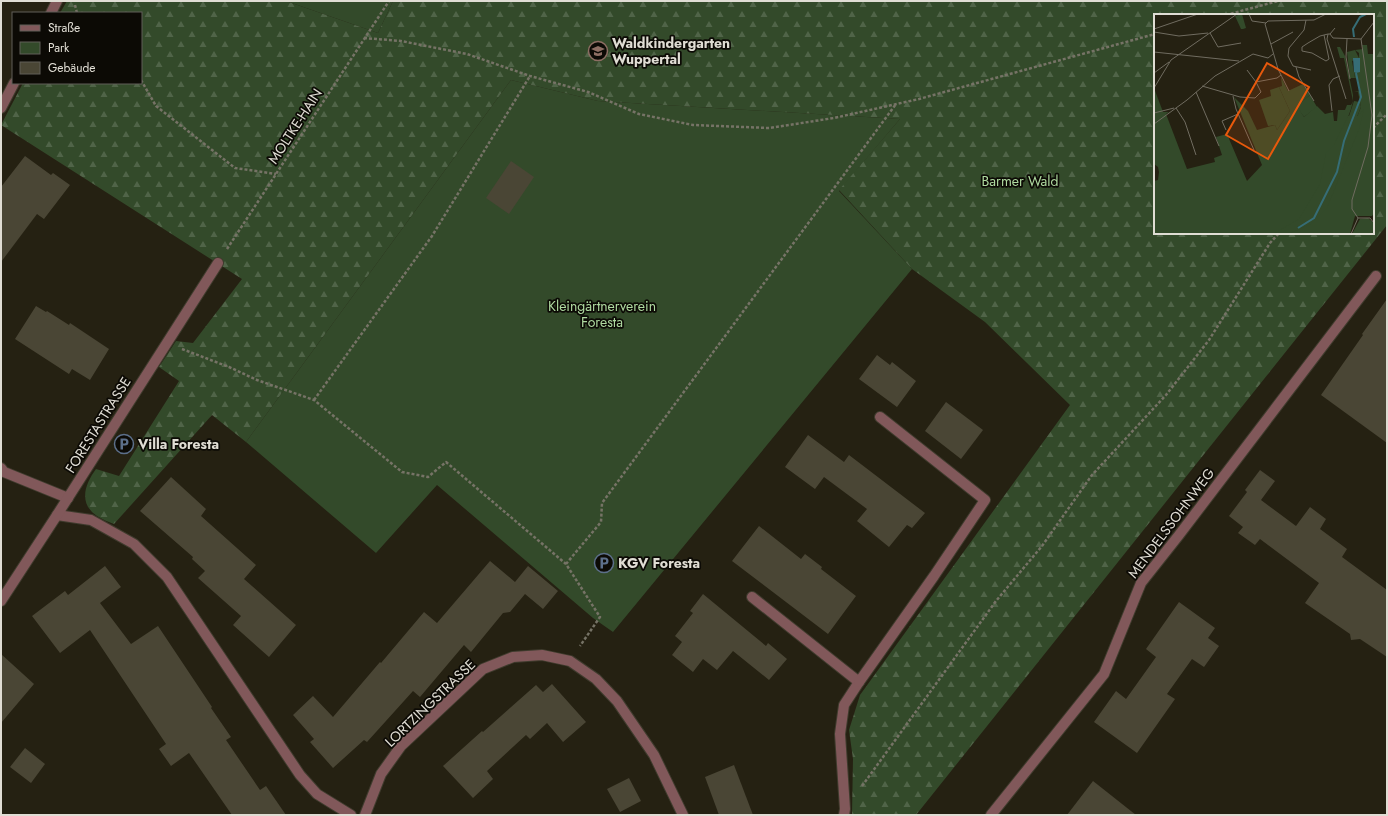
<svg xmlns="http://www.w3.org/2000/svg" width="1388" height="816" font-family="Jost,sans-serif">
<style>
.green{fill:#334a2a}
.forest{fill:url(#forest-firs);fill-rule:evenodd}
.building{fill:#4a4635}
.lines{fill:none;stroke-linecap:round;stroke-linejoin:round}
.lane-casing{stroke:#3f3b2d;stroke-width:12}
.street-casing{stroke:#3f3b2d;stroke-width:12}
.path{stroke:#767366;stroke-width:2.5;stroke-dasharray:3 2;stroke-linecap:butt}
.lane{stroke:#81585a;stroke-width:10}
.street{stroke:#81585a;stroke-width:10}
.labels{text-anchor:middle;stroke-width:3.5;stroke-linejoin:round;paint-order:stroke}
.poi-label{font-size:14px;font-weight:bold;fill:#e0ddd4;stroke:#0c0a05;text-anchor:start}
.street-label{font-size:14px;fill:#e0ddd4;stroke:#0c0a05}
.park-label{font-size:14px;fill:#afdaa0;stroke:#0c0a05}
.inset-river{fill:none;stroke:#366d76;stroke-width:2}
.inset-road{fill:none;stroke:#706c60;stroke-width:1}
.view{fill:#e8590c;fill-opacity:0.15;stroke:#e8590c;stroke-width:2}
.inset-edge{fill:none;stroke:#e0ddd4;stroke-width:2}
</style>
<defs>
<pattern id="forest-firs" width="22" height="20" patternUnits="userSpaceOnUse"><rect width="22" height="20" fill="#334a2a"/><path d="M5 1l3.5 6h-7zM16 11l3.5 6h-7z" fill="#506448"/></pattern>
</defs>
<rect width="100%" height="100%" fill="#252112"/>
<g class="green">
<path d="M286,1H393L378,33Z"/>
<path d="M511,80L598,101L900,119L839,191L912,269L613,632L593,618L437,485L376,553L246,442Z"/>
</g>
<path class="forest" d="M67,1H286L378,33L393,1H1387V225L916,815H852L853,759L849,730L860,695L1070,405L985,322L912,269L839,190L900,119L598,101L511,80L246,442L212,415L114,524C108,522 102,519 97,516C78,503 85,484 96,469L119,476L179,381L159,367L176,341L193,343L242,279L1,125L23,83H141V13H60ZM1155,15H1373V233H1155Z"/>
<g class="building">
<path d="M25,156L51,175L53,173L70,185L44,219L37,214L1,262V187Z"/>
<path d="M511,161L534,177L509,214L486,198Z"/>
<path d="M1387,299V443L1321,395L1363,335L1362,334Z"/>
<path d="M36,306L46,312L47,311L69,325L70,323L109,349L90,380L72,369L69,374L15,339Z"/>
<path d="M877,355L890,365L892,362L916,381L897,407L859,379Z"/>
<path d="M946,402L983,430L961,459L925,431Z"/>
<path d="M808,435L844,462L849,455L925,513L912,528L907,525L889,547L857,521L867,509L824,477L815,489L785,467Z"/>
<path d="M1260,470L1275,481L1261,500L1296,526L1310,507L1326,519L1320,529L1347,549L1342,557L1387,590V657L1360,639L1351,640L1350,634L1305,603L1319,583L1260,539L1255,545L1238,533L1243,527L1229,516L1247,492L1245,490Z"/>
<path d="M171,477L206,509L201,516L256,565L244,579L296,625L269,657L233,625L241,616L198,578L205,571L192,559L193,557L140,511Z"/>
<path d="M759,526L801,559L805,554L822,567L821,569L856,596L828,634L732,561Z"/>
<path d="M490,561L515,582L528,566L558,591L543,609L525,594L510,612L503,613L471,652L464,645L420,697L413,691L367,742L364,740L333,768L310,742L314,739L293,715L313,696L333,717L380,662L381,663L424,612L437,623Z"/>
<path d="M105,566L121,587L100,603L131,644L158,626L212,707L211,708L231,737L226,740L260,790L266,786L286,815H232L189,753L171,766L159,749L166,744L90,630L60,653L32,616L65,591L68,595Z"/>
<path d="M703,594L766,646L768,643L787,659L769,680L733,651L717,670L703,659L693,672L672,655L682,642L675,636L693,613L690,611Z"/>
<path d="M1179,602L1215,628L1208,638L1219,646L1204,667L1192,659L1167,694L1175,699L1137,753L1094,722L1116,691L1126,699L1156,657L1146,649Z"/>
<path d="M1,654L34,684L1,723Z"/>
<path d="M552,684L586,722L563,742L547,723L530,739L526,735L487,771L493,779L473,798L443,766L482,731L483,732L536,685L543,692Z"/>
<path d="M25,748L45,764L31,783L10,767Z"/>
<path d="M734,765L753,815H719L705,777Z"/>
<path d="M629,778L641,801L620,812L607,789Z"/>
<path d="M1093,781L1136,815H1067Z"/>
</g>
<g class="lines">
<defs>
<g id="lane">
<path d="M1,468L4,472L68,498"/>
<path d="M752,597L859,682L844,705L840,734L845,809L844,815"/>
<path d="M859,682L934,576L985,500L880,417"/>
</g>
<g id="street">
<path d="M51,13L57,1"/>
<path d="M1,108L14,83"/>
<path d="M57,515L91,520L134,544L167,577L300,775L317,794L351,815"/>
<path d="M1,601L57,515L218,263"/>
<path d="M365,815L381,774L401,746L483,669L513,657L542,655L570,661L596,679L617,701L654,755L683,815"/>
<path d="M991,815L1104,674L1141,583L1179,535L1376,276"/>
</g>
</defs>
<use href="#lane" class="lane-casing"/>
<use href="#street" class="street-casing"/>
<g class="path">
<path d="M75,5L77,13"/>
<path d="M1226,15L1278,1"/>
<path d="M364,38L401,41L467,54L530,76L588,92L639,114L693,125L769,128L834,118L919,99L1155,34"/>
<path d="M141,80L156,106L235,168L276,174"/>
<path d="M1373,128L1387,114"/>
<path d="M227,249L389,1"/>
<path d="M182,349L229,367L257,380L314,400L402,472L428,477L446,462L566,564L600,617L580,646"/>
<path d="M314,400L432,236L530,76"/>
<path d="M566,564L601,522L602,503L896,104"/>
<path d="M862,786L996,601L1042,546L1092,475L1166,395L1209,340L1270,243L1279,233"/>
</g>
<use href="#lane" class="lane"/>
<use href="#street" class="street"/>
</g>
<defs>
<symbol id="school-ring" viewBox="-11 -11 22 22"><circle r="9.5" fill="#0c0a05" stroke="#8d6e63" stroke-width="1.5"/><path d="M0-5L7-2L0 1L-7-2ZM-4 1L0 2.5L4 1V4Q0 6-4 4Z" fill="#8d6e63"/></symbol>
<symbol id="parking-ring" viewBox="-11 -11 22 22"><circle r="9.5" fill="#0c0a05" stroke="#5c6f8a" stroke-width="1.5"/><path d="M-3.5-5.5H1a3.5 3.5 0 0 1 0 7H-1V5.5H-3.5ZM-1-3.4V-.6H.8a1.4 1.4 0 0 0 0-2.8Z" fill="#5c6f8a"/></symbol>
</defs>
<g fill-rule="evenodd">
<use href="#school-ring" x="587" y="40" width="22" height="22"/>
<use href="#parking-ring" x="113" y="433" width="22" height="22"/>
<use href="#parking-ring" x="593" y="552" width="22" height="22"/>
</g>
<g class="labels">
<g class="poi-label">
<text x="612" y="48">Waldkindergarten<tspan x="612" dy="16">Wuppertal</tspan></text>
<text x="138" y="449">Villa Foresta</text>
<text x="618" y="568">KGV Foresta</text>
</g>
<g class="street-label">
<text transform="translate(295 126) rotate(-57)" y="5">MOLTKE-HAIN</text>
<text transform="translate(98 425) rotate(-58)" y="5">FORESTASTRASSE</text>
<text transform="translate(1171 523) rotate(-53)" y="5">MENDELSSOHNWEG</text>
<text transform="translate(430 703) rotate(-44)" y="5">LORTZINGSTRASSE</text>
</g>
<g class="park-label">
<text x="1020" y="186">Barmer Wald</text>
<text x="602" y="311">Kleingärtnerverein<tspan x="602" dy="16">Foresta</tspan></text>
</g>
</g>
<g transform="translate(1154 14)">
<rect width="220" height="220" fill="#252112"/>
<path d="M201,36L205,44L198,47L201,64H196L193,38ZM125,73L136,97L123,116L121,111L114,112L105,86L117,82L116,76ZM156,81L163,93L150,103L142,92ZM200,87L206,88L207,93L203,103L191,114ZM214,204L220,209V220H198L206,205Z" fill="#334a2a"/>
<path d="M208,31H213L214,40H220V199L218,202H201L196,220H0V167L4,166L5,158L4,153L0,150V74L9,98H15L12,100L33,155L61,148L60,144L68,141L62,123L73,120L93,167L108,151L80,83L94,97L103,116L121,111L123,116L136,97L125,73L128,72L127,63L134,77L149,70L156,81L143,92L150,103L163,92L162,91L171,100L179,98L180,107H183L184,96H191L193,91H197L199,87L190,44H186L183,33H186L191,42L199,81V87L197,95L190,114L203,103L207,93L204,78H200L206,77L204,65L201,64L200,58H205V39L201,36L209,35Z" fill="#334a2a"/>
<path d="M88,0L92,14L89,15H87L81,2ZM210,95L205,115L173,194L157,210L134,220H119L145,205L166,170L172,139L180,131L194,102H204Z" fill="#334a2a"/>
<path d="M199,44H206V58L202,59L200,58Z" fill="#366d76"/>
<path class="inset-river" d="M200,23L199,15L206,3L212,0M144,214L160,204L183,158L190,127L207,83L202,59"/>
<path class="inset-road" d="M95,0L98,7L112,9M152,6L150,16L135,34L134,42L139,52L157,56M0,15L44,0M0,18L25,22L54,19M56,19L64,33L87,29M174,20L173,25L192,85M176,20L179,24L207,25M170,21L175,45L172,47L158,39L148,37V33L154,29L166,22L174,20H176L181,14M193,25L192,43L196,65M207,25L220,8M117,30L139,18M0,38L85,47M142,53L145,63L160,87M93,56L102,68M0,59L15,48M48,72L86,83L101,84L107,78L102,68L123,64L127,61M0,74L17,46L83,0M135,77L124,55L111,10L114,7L160,6L172,0M42,78L65,132M79,82L82,95L100,136M22,94L31,108L42,141M178,97L175,71L179,65L186,62M0,99L20,94M0,110L33,86L61,62L99,40L114,44L119,40M72,116L68,107L84,100M204,204H216L220,209M197,220L204,204L198,195V186L214,133L218,101L207,25"/>
<path class="view" d="M113,49L155,73L114,145L72,121Z"/>
<rect width="220" height="220" class="inset-edge"/>
</g>
<rect width="1388" height="816" fill="none" stroke="#e0ddd4" stroke-width="4"/>
<rect x="12" y="12" width="130" height="72" fill="#0c0a05" stroke="#615e58"/>
<rect x="20" y="25" width="20" height="6" fill="#81585a" stroke="#615e58"/>
<text x="48" y="32" font-size="12" fill="#e0ddd4">Straße</text>
<rect x="20" y="42" width="20" height="12" fill="#334a2a" stroke="#615e58"/>
<text x="48" y="52" font-size="12" fill="#e0ddd4">Park</text>
<rect x="20" y="62" width="20" height="12" fill="#4a4635" stroke="#615e58"/>
<text x="48" y="72" font-size="12" fill="#e0ddd4">Gebäude</text>
</svg>
